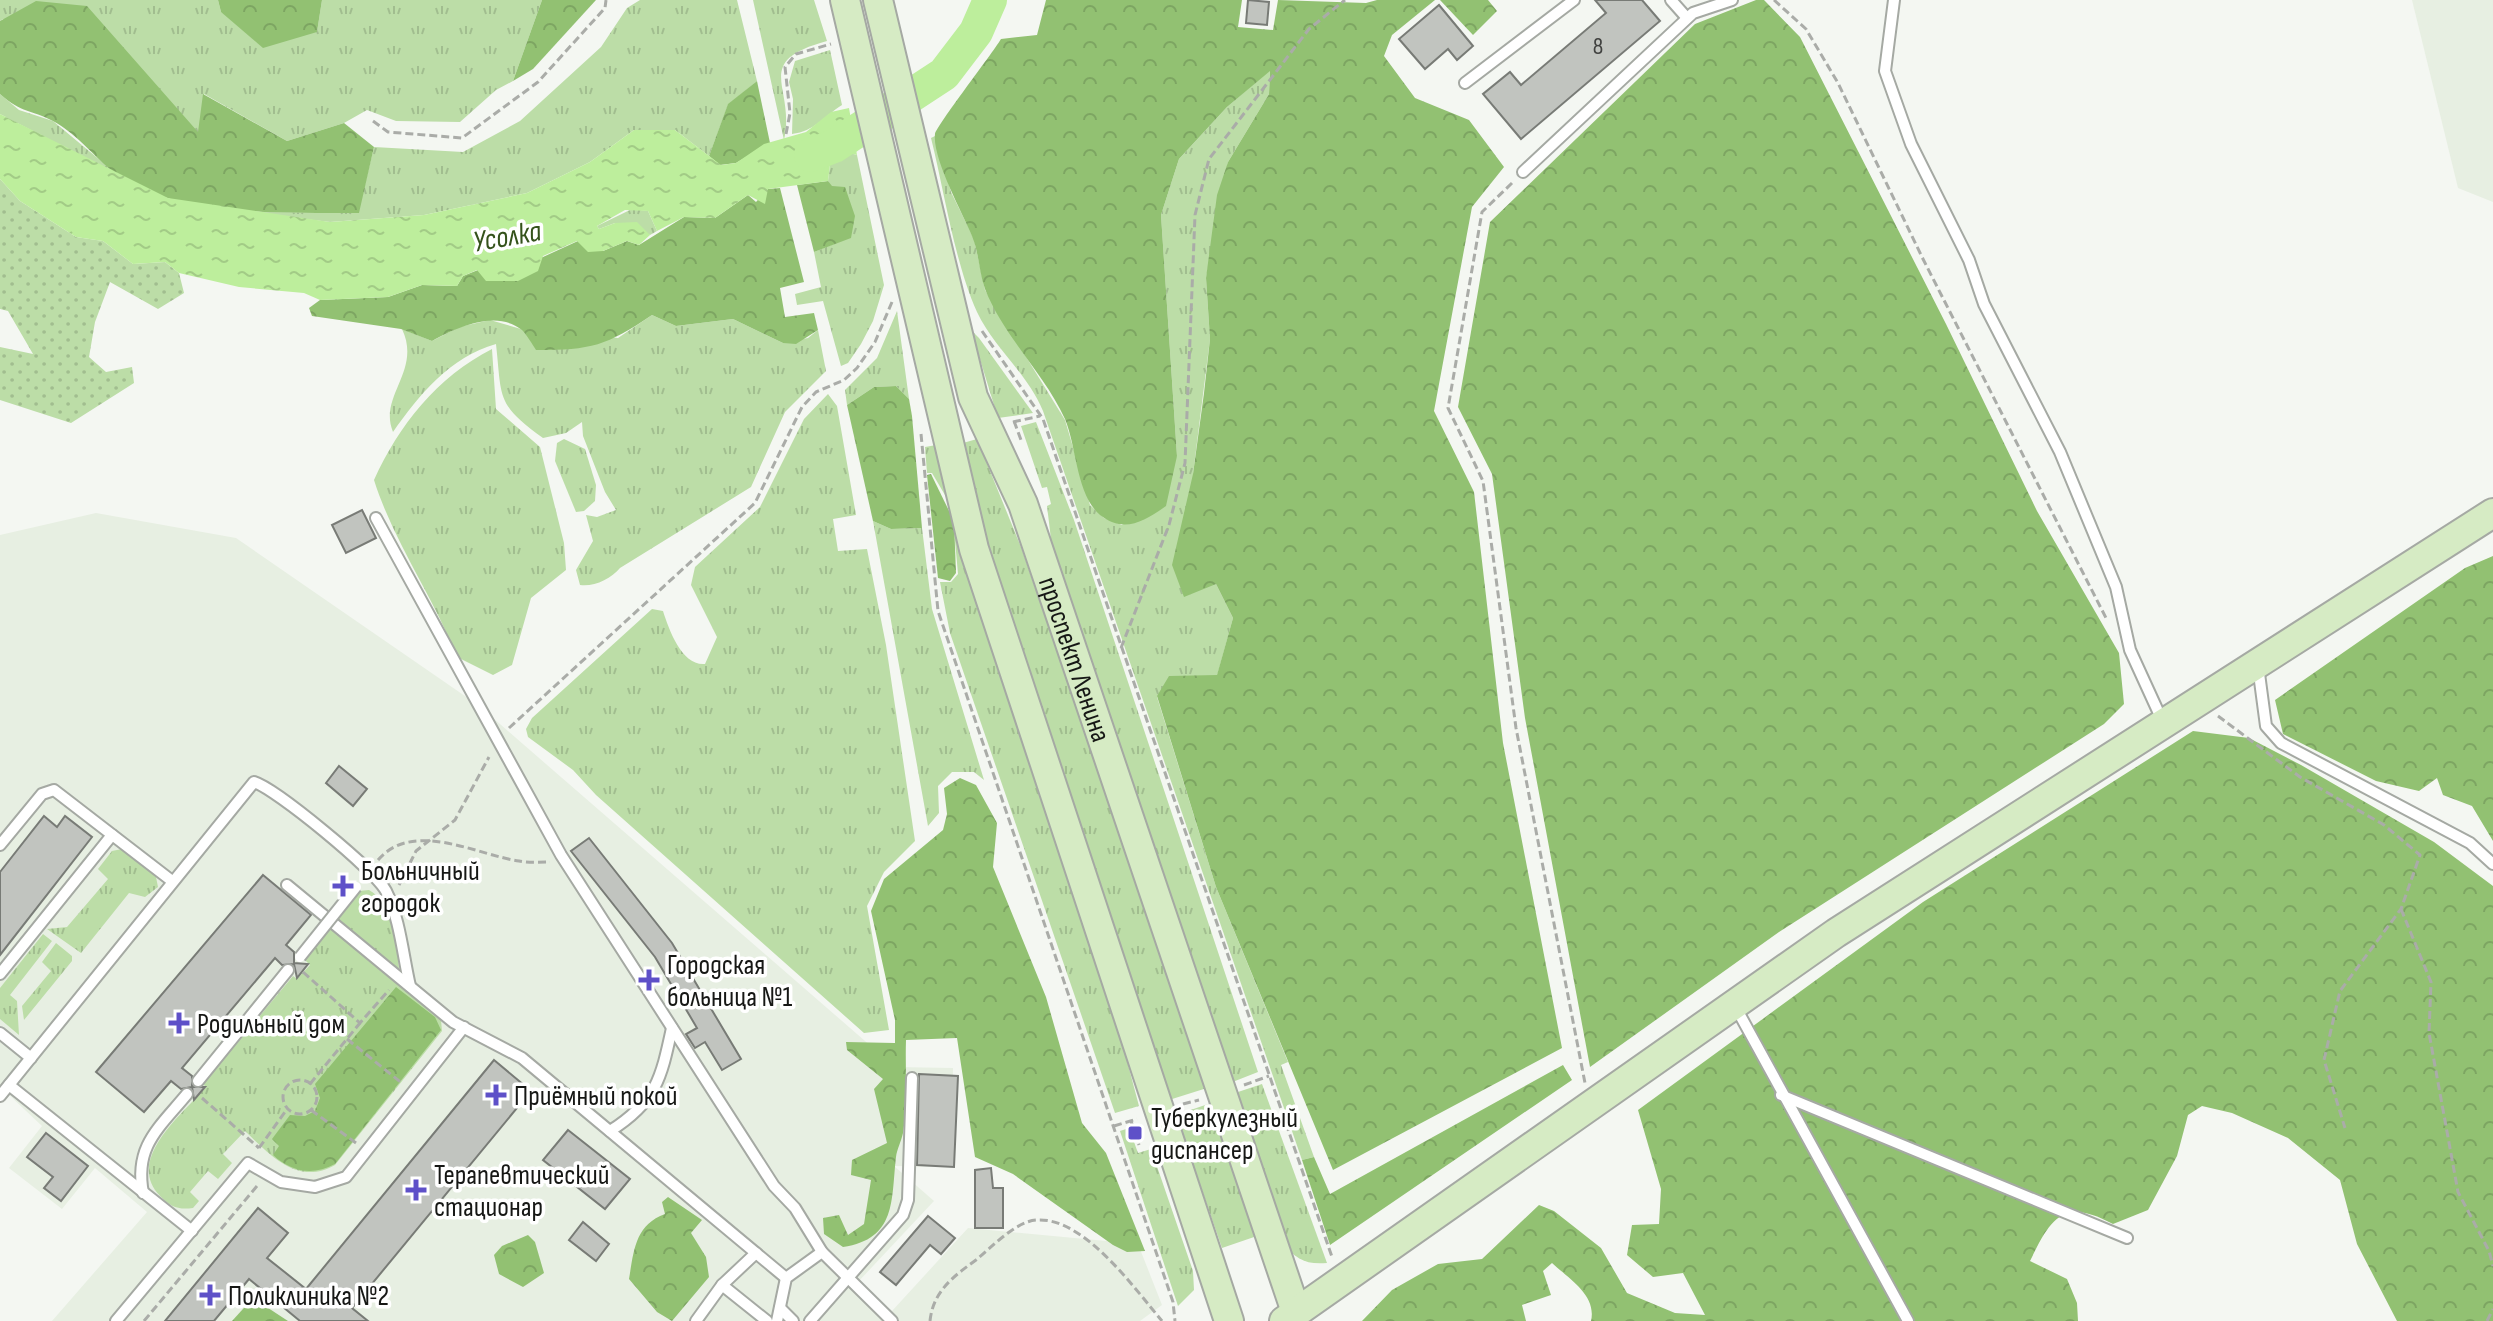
<svg xmlns="http://www.w3.org/2000/svg" width="2493" height="1321" font-family="'Sofia Sans Condensed',sans-serif">
<style>
.built{fill:#e7efe2}
.grass{fill:url(#grass-tufts)}
.forest{fill:url(#forest-crowns)}
.garden{fill:url(#garden-dots)}
.water{fill:url(#water-ripples)}
.lines{fill:none;stroke-linecap:round;stroke-linejoin:round}
.river{stroke:#bdee9c;stroke-width:34}
.building{fill:#c1c4bf;stroke:#787b76;stroke-width:2}
.lane-casing{stroke:#a5a9a3;stroke-width:14}
.secondary-casing{stroke:#a5a9a3;stroke-width:32}
.path{stroke:#aaaca8;stroke-width:3;stroke-dasharray:8 4;stroke-linecap:butt}
.lane{stroke:#fff;stroke-width:10}
.secondary{stroke:#d6ebc4;stroke-width:28}
.lane-bridge-casing{stroke:#a5a9a3;stroke-width:14;stroke-linecap:butt}
.lane-bridge{stroke:#fff;stroke-width:10}
.poi-dot{fill:#5e50c8;stroke:#fff;stroke-width:3}
.labels{text-anchor:middle;stroke-width:7;stroke-linejoin:round;paint-order:stroke}
.number-label{font-size:24px;fill:#414240}
.street-label{font-size:28px;fill:#161715;stroke:#fff}
.poi-label{font-size:28px;fill:#161715;stroke:#fff;text-anchor:start}
.water-label{font-size:30px;font-style:italic;fill:#34521b;stroke:#fff}
</style>
<defs>
<pattern id="grass-tufts" width="24" height="20" patternUnits="userSpaceOnUse" patternTransform="scale(2)"><rect width="24" height="20" fill="#bcdda7"/><path d="M3 7l-1-3M5 7V3M7 7l1-3M15 17l-1-3M17 17v-4M19 17l1-3" fill="none" stroke="#a1bd8f"/></pattern>
<pattern id="forest-crowns" width="20" height="18" patternUnits="userSpaceOnUse" patternTransform="scale(2)"><rect width="20" height="18" fill="#92c172"/><path d="M2 6a3 3 0 1 1 6 0M12 15a3 3 0 1 1 6 0" fill="none" stroke="#7da562"/></pattern>
<pattern id="garden-dots" width="8" height="8" patternUnits="userSpaceOnUse" patternTransform="scale(2)"><rect width="8" height="8" fill="#bcdda7"/><path d="M2 2h.1M6 6h.1" fill="none" stroke="#a1bd8f" stroke-width="1.8" stroke-linecap="round"/></pattern>
<pattern id="water-ripples" width="26" height="14" patternUnits="userSpaceOnUse" patternTransform="scale(2)"><rect width="26" height="14" fill="#bdee9c"/><path d="M2 4q2-2 4 0t4 0M15 11q2-2 4 0t4 0" fill="none" stroke="#a2cb86"/></pattern>
</defs>
<rect width="100%" height="100%" fill="#f4f7f2"/>
<g class="built">
<path d="M2412,0H2493V202L2458,188Z"/>
<path d="M96,513L236,538L478,705L895,1067L953,1068L951,1167L894,1166L934,1201L858,1282L892,1311L968,1228L1138,1244L1162,1305L1140,1321H52L147,1212L95,1168L62,1209L9,1168L42,1126L6,1092L0,1098V535Z"/>
</g>
<g class="grass">
<path d="M0,0H218L221,12L317,32L322,0H542L513,81L496,90L460,122L396,121L367,110L344,123L287,141L204,94L199,133L3,19L0,21Z"/>
<path d="M640,0H737L757,81L728,105L709,156L675,130H634L590,162L527,193L424,215L330,222L246,212L358,213L374,147L463,152L520,121L601,47L627,8Z"/>
<path d="M753,0H814L827,41C750,62 796,86 784,140Z"/>
<path d="M830,50L842,105C823,117 815,131 792,134L793,99L789,82L795,61Z"/>
<path d="M1270,70L1269,94L1228,162L1206,278L1210,339L1193,474L1216,584L1233,618L1217,676H1170L1157,697L1216,887L1288,1062L1281,1065L1314,1157L1302,1160L1043,411C1028,374 994,348 977,312C955,264 944,190 931,138L935,136L951,192L974,239L985,290L1065,420L1090,505L1104,518L1122,525L1177,456L1161,215L1179,159L1227,107Z"/>
<path d="M0,94L19,110L53,121L119,176L0,114Z"/>
<path d="M846,152L857,155L884,285L873,321L861,344L848,363L841,366L823,301L797,305L795,294L821,287L814,252L851,237L828,181L831,157Z"/>
<path d="M632,209L648,211L657,231L650,235L615,223L599,229L597,226Z"/>
<path d="M897,311L909,399L896,386L874,387L847,405L845,390L877,358Z"/>
<path d="M652,315L676,326L733,319L783,343L808,338L818,330L826,371L785,412L751,487L620,568C611,579 594,587 580,585L576,570L593,541L586,515L597,517L616,510L605,492L583,436L582,422L566,433L543,438C496,404 502,399 496,344C450,357 419,395 393,432C378,396 422,371 402,329L432,341L459,327L490,320L521,329L618,338Z"/>
<path d="M971,330L979,338L1033,413L998,418Z"/>
<path d="M492,349L496,409L540,447L564,543L566,570L531,598L512,665L493,675L457,657C433,596 394,543 374,480C399,425 437,377 492,349Z"/>
<path d="M828,394L837,406L856,515L833,519L838,551L867,549L886,645L915,841L884,872L867,906L889,1030L864,1033L596,795L573,770L528,737L526,729L532,718L652,609L663,611C669,630 682,666 705,664L717,637L691,585L695,567L760,507L804,419Z"/>
<path d="M1036,422L1074,520L1258,1072L1230,1083L1054,564L1047,506L1051,504L1047,487L1042,488L1021,426Z"/>
<path d="M564,439L585,449L596,485L595,501L584,511L576,512L555,461L557,443Z"/>
<path d="M977,439L1021,547L1207,1088L1169,1100L1004,607L963,443Z"/>
<path d="M942,444L1047,815L1122,1042L1139,1106L1115,1113L950,633L940,582H951L958,574L952,507L932,473H927L925,447Z"/>
<path d="M873,521L891,529L922,528L932,609L984,780L974,772H952L938,786L939,813L928,826Z"/>
<path d="M122,849L155,872L158,887L145,897L129,893L81,953L47,929L67,927L108,879L98,869L112,851Z"/>
<path d="M369,890C395,903 399,958 400,985L441,1020L442,1031L335,1165C298,1186 271,1156 245,1131L223,1154L232,1163L218,1179L208,1171L190,1192L199,1201L193,1208C178,1210 171,1207 160,1196C124,1159 184,1113 206,1087L203,1084L293,976L297,979L310,965L305,960L359,891Z"/>
<path d="M43,934L52,941L10,995L17,1001L19,1035L0,1019V988Z"/>
<path d="M56,943L72,956V961L24,1020L22,1006L51,971L42,962Z"/>
<path d="M1262,1084L1327,1263C1306,1265 1295,1259 1282,1242L1232,1094Z"/>
<path d="M1211,1103L1257,1236L1222,1248L1176,1115Z"/>
<path d="M1129,1128L1138,1153L1151,1149L1193,1271L1194,1290L1178,1306L1120,1131Z"/>
</g>
<g class="forest">
<path d="M218,0H322L317,32L263,48L221,12Z"/>
<path d="M542,0H596L533,69L513,81Z"/>
<path d="M1046,0H1242L1238,27L1273,30L1278,0L1366,3L1377,0H1435L1392,35L1384,56L1415,98L1469,120L1504,167L1472,207L1434,411L1474,492L1503,743L1562,1048L1333,1170L1216,887L1157,696L1169,676L1217,675L1233,618L1216,584L1184,597L1172,565L1193,474L1204,393L1210,339L1206,278L1217,195L1228,162L1269,94L1270,71L1227,107L1179,159L1161,215L1177,456L1166,506C1145,521 1124,534 1100,515C1076,494 1077,448 1065,419C1044,373 1004,337 985,289C979,272 979,253 972,236C962,212 932,158 935,134C937,125 992,54 1001,39L1037,35Z"/>
<path d="M1440,0H1488L1497,11L1473,35Z"/>
<path d="M1756,0H1764L1800,37L1946,324L2037,511L2119,653L2124,704L2104,724L1779,932L1590,1067L1525,718L1492,474L1458,407L1490,222L1695,24Z"/>
<path d="M36,1L87,6L198,132L203,94L287,141L344,123L374,147L359,213C285,212 183,219 119,176C96,160 79,135 53,121C30,109 23,114 0,94V21Z"/>
<path d="M757,81L770,143L736,163L720,165L709,156L728,104Z"/>
<path d="M828,181L832,186L845,187L855,216L851,238L814,252L797,185Z"/>
<path d="M780,188L804,282L780,288L785,317L814,313L818,330L796,344L783,343L733,319L676,326L652,315C606,346 592,350 536,350C532,344 527,335 522,330C496,309 456,328 432,341L401,329L312,316L309,308L320,300L388,297L422,285L457,286L463,276L478,270L543,257L578,241L603,251L627,241L639,245L684,217L715,218L748,195L756,202L768,189Z"/>
<path d="M896,386L909,399L912,416L922,528L891,529L873,521L847,405L874,387Z"/>
<path d="M931,474L954,521L956,573L950,581L938,578L927,475Z"/>
<path d="M2493,556V841L2472,806L2443,795L2437,778L2419,791L2376,781L2283,734L2275,700L2465,568Z"/>
<path d="M2193,731L2249,738L2301,765L2434,842L2493,886V1321H2397L2357,1244L2340,1180L2288,1138L2232,1113L2202,1106L2188,1115L2177,1156L2148,1210L2113,1224C2063,1197 2051,1218 2030,1261L2067,1279L2077,1303L2078,1321H1591C1597,1295 1569,1279 1552,1263L1543,1271L1551,1295L1522,1305L1526,1321H1362L1392,1290L1438,1264L1482,1259L1539,1205L1554,1211L1601,1248L1627,1293L1675,1313L1705,1315L1683,1273L1653,1277L1627,1255L1632,1225L1659,1224L1661,1189L1638,1110L1923,902Z"/>
<path d="M960,778L976,785L997,823L993,867L1046,997L1082,1123L1106,1153L1145,1251L1127,1252L1113,1245L1013,1174L975,1157L957,1038L906,1040C905,1070 908,1104 903,1133C901,1142 897,1149 896,1157C891,1200 897,1239 843,1247L824,1234L823,1218L839,1215L848,1235L864,1224L871,1180L851,1175L852,1160L887,1143L874,1089L883,1079L847,1050L846,1042L895,1043V1020L871,911L884,879L943,830L947,814L944,788Z"/>
<path d="M396,987L435,1017L441,1030L335,1164C313,1176 291,1172 273,1155L279,1146L272,1139L290,1115L305,1116L315,1111L320,1098L315,1084Z"/>
<path d="M1563,1065L1572,1080L1330,1245L1302,1160L1314,1157L1330,1194Z"/>
<path d="M668,1197L702,1220L691,1233L706,1257L709,1277L672,1321L657,1312L629,1279C634,1250 635,1225 665,1214L662,1202Z"/>
<path d="M528,1235L535,1242L544,1273L523,1287L499,1274L494,1255L502,1246Z"/>
<path d="M253,1298L288,1321H232Z"/>
</g>
<path class="garden" d="M0,179L20,201L76,237L103,241L133,264L165,262L179,273L184,293L158,309L110,282L95,322L89,357L106,372L132,367L134,383L71,423L0,400V347L33,354L8,311L0,309Z"/>
<path class="water" d="M849,108L857,155L846,152L831,157L828,181L768,189L765,204L748,195L715,218L684,217L657,231L648,211L625,210L597,226L599,229L615,223L637,222L650,235L639,245L627,241L603,251L588,252L577,241L543,256L538,271L518,281H486L477,270L463,276L457,286L422,285L388,297L320,300L304,293L239,287L179,273L165,262L133,264L103,241L76,237L20,201L0,179V114L168,198L330,222L424,215L527,193L590,162L634,130H675L721,165L736,163L764,144L806,132L831,112Z"/>
<g class="lines">
<path class="river" d="M811,155L834,146L944,74L976,32L990,0"/>
</g>
<g class="building">
<path d="M1248,0L1269,2L1267,25L1246,23Z"/>
<path d="M1595,0H1642L1660,21L1521,139L1483,94L1510,72L1521,85L1606,13Z"/>
<path d="M1439,5L1473,46L1457,60L1448,49L1425,69L1399,39Z"/>
<path d="M362,510L376,538L346,553L332,525Z"/>
<path d="M339,766L367,789L353,806L326,783Z"/>
<path d="M44,816L57,827L65,816L92,837L0,955V872Z"/>
<path d="M589,838L672,943L741,1059L722,1070L705,1042L695,1048L686,1034L697,1028L655,957L571,851Z"/>
<path d="M263,875L311,915L286,945L294,952V963L308,964L297,978L294,964L282,965L275,958L182,1068L192,1076V1087H205L194,1100L192,1087L181,1089L171,1081L144,1112L96,1072Z"/>
<path d="M494,1060L531,1091L352,1308L368,1321H300L249,1279L214,1321H165L258,1208L288,1233L267,1258L306,1289Z"/>
<path d="M919,1074L958,1076L954,1167L917,1165Z"/>
<path d="M568,1130L630,1179L605,1209L543,1160Z"/>
<path d="M46,1133L88,1166L61,1201L44,1188L53,1177L27,1157Z"/>
<path d="M991,1168L993,1188H1003V1228H975V1170Z"/>
<path d="M928,1216L955,1238L941,1254L930,1245L896,1285L880,1272Z"/>
<path d="M583,1222L609,1244L596,1261L569,1240Z"/>
</g>
<g class="lines">
<defs>
<g id="lane">
<path d="M1671,0L1687,18"/>
<path d="M1894,0L1885,71L1911,144L1969,260L1984,304L2060,452L2116,587L2130,650L2162,720"/>
<path d="M1465,83L1574,0"/>
<path d="M1523,172L1693,13L1732,0"/>
<path d="M376,518L561,855L774,1186L795,1208L822,1252L892,1321"/>
<path d="M2258,666L2266,726L2281,743L2470,843L2493,864"/>
<path d="M0,845L42,794L54,790L172,881"/>
<path d="M287,885L453,1022L522,1058L786,1278"/>
<path d="M0,974L112,835"/>
<path d="M1735,1006L1908,1321"/>
<path d="M0,1033L31,1058"/>
<path d="M198,1081L288,970"/>
<path d="M9,1085L192,1231"/>
<path d="M1781,1095L2127,1238"/>
<path d="M0,1096L254,782C276,789 375,870 386,891C400,919 403,956 410,986"/>
<path d="M610,1131C656,1102 661,1079 672,1028"/>
<path d="M143,1193C134,1146 159,1128 187,1094"/>
<path d="M722,1285L767,1321"/>
<path d="M780,1308L793,1321"/>
<path d="M116,1321L248,1163L281,1182L315,1187L346,1177L464,1027"/>
<path d="M696,1321L722,1285L756,1253"/>
<path d="M777,1321L786,1278L822,1252"/>
<path d="M810,1321L903,1215L908,1200L912,1078"/>
</g>
<g id="secondary">
<path d="M845,0L974,549L1229,1321"/>
<path id="s1" d="M878,0L973,397L1023,504L1296,1312"/>
<path d="M1284,1321L1836,933L2493,513"/>
</g>
</defs>
<use href="#lane" class="lane-casing"/>
<use href="#secondary" class="secondary-casing"/>
<g class="path">
<path d="M1774,0L1806,29L1838,83L1923,259L2106,618"/>
<path d="M373,121L388,132L462,138L538,82L605,8L606,0"/>
<path d="M786,134L790,113L785,67L796,54L831,44"/>
<path d="M1512,183L1482,212L1448,408L1483,481L1516,728L1585,1083"/>
<path d="M982,331L1043,419L1332,1257"/>
<path d="M1014,421L1021,440"/>
<path d="M1013,422L1040,416"/>
<path d="M921,434L938,611L1173,1302L1175,1321"/>
<path d="M1121,648L1169,525L1185,463L1195,215L1209,159L1309,29L1345,0"/>
<path d="M2218,716L2300,777L2384,825L2420,855L2401,909L2340,991L2324,1060L2345,1128"/>
<path d="M509,728L755,503L802,407L816,392L844,380L857,368L875,342L892,302"/>
<path d="M378,860C413,819 477,855 519,861C529,863 540,862 550,862"/>
<path d="M399,885L416,851L455,820L489,757"/>
<path d="M2401,909L2431,982L2429,1033L2458,1192L2489,1251L2493,1266"/>
<path d="M303,972L360,1023L389,990"/>
<path d="M347,1039L403,1084"/>
<circle cx="300" cy="1097" r="17"/>
<path d="M310,1084L360,1023"/>
<path d="M1244,1085L1269,1076"/>
<path d="M202,1098L259,1148"/>
<path d="M1183,1104L1199,1100"/>
<path d="M311,1110L356,1143"/>
<path d="M1131,1121L1139,1145"/>
<path d="M1114,1126L1137,1119"/>
<path d="M259,1148L287,1109"/>
<path d="M144,1321L257,1186"/>
<path d="M930,1321C933,1291 954,1276 976,1260C992,1247 1016,1221 1037,1220C1084,1217 1135,1289 1162,1321"/>
<path d="M2487,1321L2493,1309"/>
</g>
<use href="#lane" class="lane"/>
<use href="#secondary" class="secondary"/>
<defs>
<path id="lane-bridge" d="M300,957L356,887"/>
</defs>
<use href="#lane-bridge" class="lane-bridge-casing"/>
<use href="#lane-bridge" class="lane-bridge"/>
</g>
<g class="poi-dot">
<path d="M339 874h8v8h8v8h-8v8h-8v-8h-8v-8h8z"/>
<path d="M645 968h8v8h8v8h-8v8h-8v-8h-8v-8h8z"/>
<path d="M175 1011h8v8h8v8h-8v8h-8v-8h-8v-8h8z"/>
<path d="M492 1083h8v8h8v8h-8v8h-8v-8h-8v-8h8z"/>
<rect x="1127" y="1125" width="16" height="16" rx="4"/>
<path d="M412 1178h8v8h8v8h-8v8h-8v-8h-8v-8h8z"/>
<path d="M206 1283h8v8h8v8h-8v8h-8v-8h-8v-8h8z"/>
</g>
<g class="labels">
<g class="number-label">
<text x="1598" y="54">8</text>
</g>
<g class="street-label">
<text dy="10" stroke="none"><textPath href="#s1" startOffset="690">проспект Ленина</textPath></text>
</g>
<g class="poi-label">
<text x="361" y="880">Больничный<tspan x="361" dy="32">городок</tspan></text>
<text x="667" y="974">Городская<tspan x="667" dy="32">больница №1</tspan></text>
<text x="197" y="1033">Родильный дом</text>
<text x="514" y="1105">Приёмный покой</text>
<text x="1151" y="1127">Туберкулезный<tspan x="1151" dy="32">диспансер</tspan></text>
<text x="434" y="1184">Терапевтический<tspan x="434" dy="32">стационар</tspan></text>
<text x="228" y="1305">Поликлиника №2</text>
</g>
<g class="water-label">
<text transform="translate(507 236) rotate(-10)" y="10">Усолка</text>
</g>
</g>
</svg>
